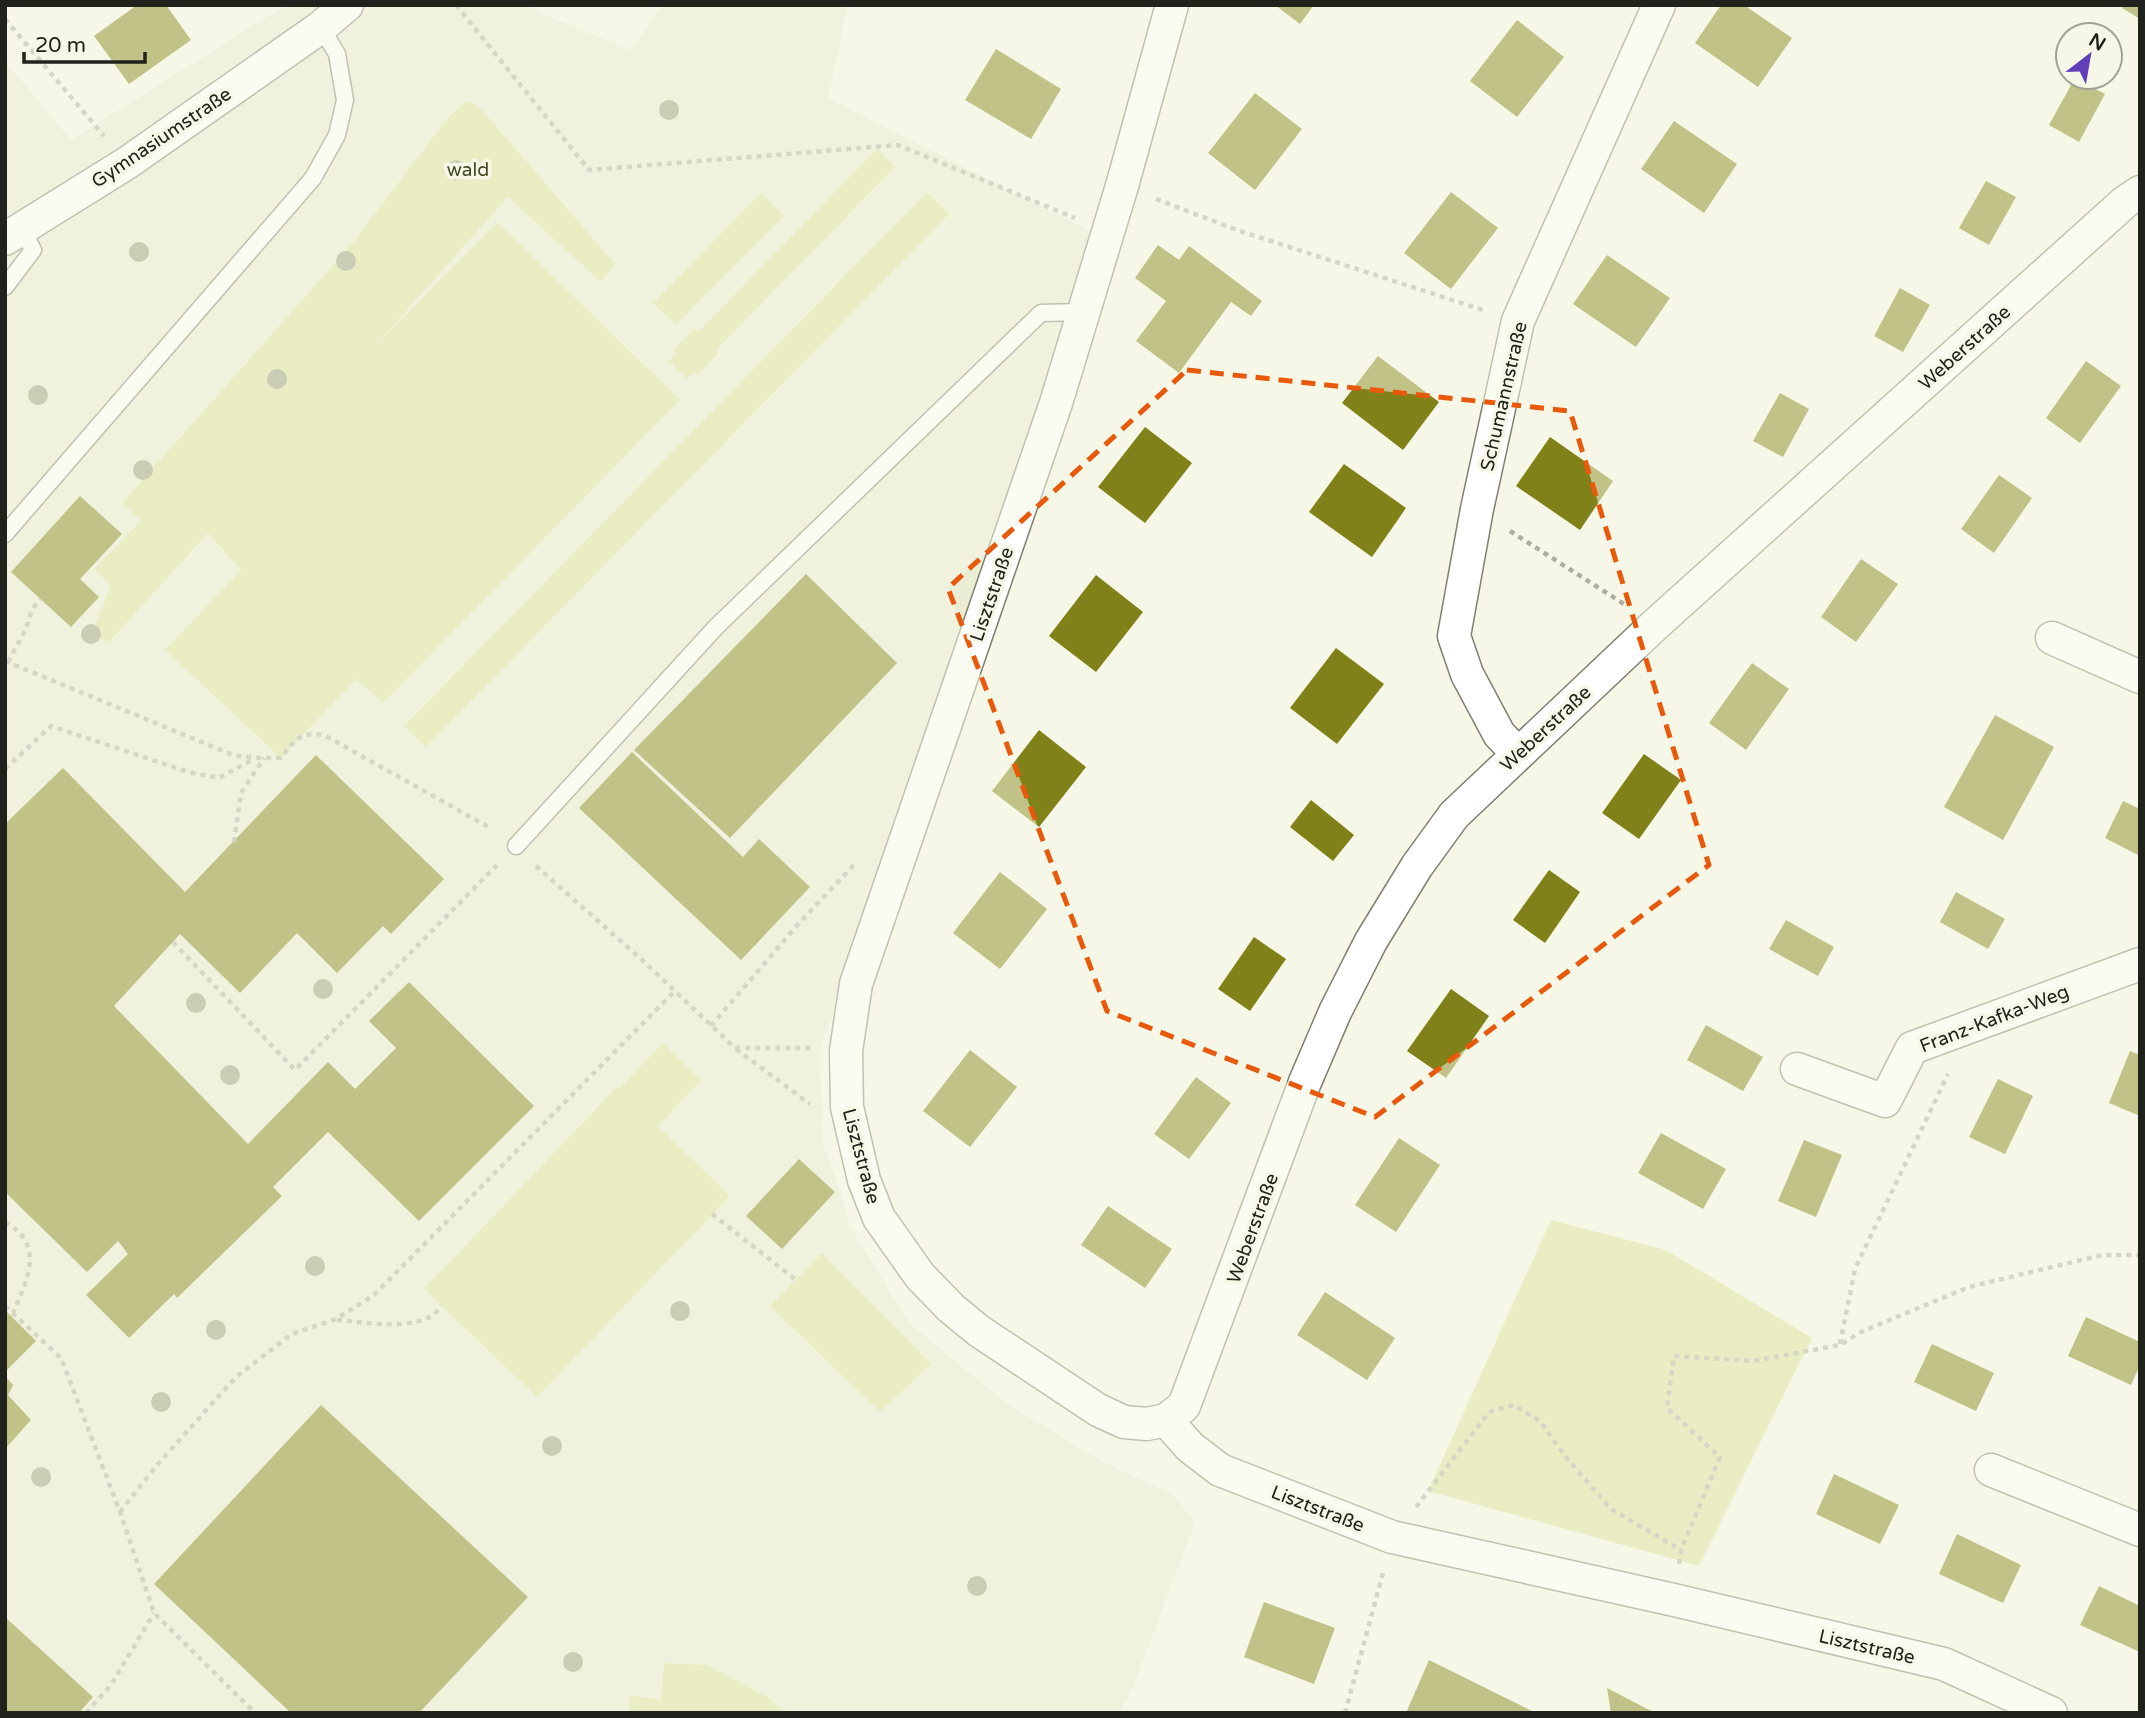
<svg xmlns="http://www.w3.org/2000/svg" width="2145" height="1718" font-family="'Varela Round',sans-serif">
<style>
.built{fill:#eaecd4}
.green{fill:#dce09b}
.building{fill:#808118}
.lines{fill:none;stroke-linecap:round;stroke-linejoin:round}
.lane-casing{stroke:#7f8071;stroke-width:19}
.street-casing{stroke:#7f8071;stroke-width:35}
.path{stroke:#adaea0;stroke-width:4.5;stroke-dasharray:5 5;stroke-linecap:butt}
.lane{stroke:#fff;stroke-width:16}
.street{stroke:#fff;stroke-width:32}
.tree{fill:#969779}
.marked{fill:none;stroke:#e8590c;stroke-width:5;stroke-dasharray:14 9;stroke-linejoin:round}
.labels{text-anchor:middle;stroke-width:7;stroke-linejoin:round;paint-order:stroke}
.street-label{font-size:19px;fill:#21221b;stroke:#f6f7e6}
.park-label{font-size:19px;fill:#474920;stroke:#f6f7e6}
</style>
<rect width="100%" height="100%" fill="#f6f7e6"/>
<path class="built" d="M286,5H532L547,16L631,50L662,5H848L828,98L1105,239L854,959L820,1048L823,1145L841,1192L848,1223L910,1324L1006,1403L1101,1461L1174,1495L1195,1523L1131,1692L1120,1713H5V61L71,140Z"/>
<g class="green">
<path d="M467,100L482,110L615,264L601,282L508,197L374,347L497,222L680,400L383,703L356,679L281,758L165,650L241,570L208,533L109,642L91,634L111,586L94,569L141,521L122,503L351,245L447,119Z"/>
<path d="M877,149L895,167L717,349L719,352L698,374L695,372L687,379L669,361L676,354L673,350L695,328L699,331Z"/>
<path d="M927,192L949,214L426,747L404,726Z"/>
<path d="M761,193L784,216L676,325L653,303Z"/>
<path d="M663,1043L701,1080L658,1126L730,1196L537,1397L424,1289L617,1087L619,1089Z"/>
<path d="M1551,1220L1666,1250L1812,1338L1699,1566L1428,1491Z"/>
<path d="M822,1253L931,1364L880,1412L770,1306Z"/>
<path d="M664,1663L707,1665L766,1696L787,1713H629V1695L661,1700Z"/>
</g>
<g class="building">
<path d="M137,5H166L191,40L129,84L94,36Z"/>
<path d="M1275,5H1314L1300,24Z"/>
<path d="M1721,5H1744L1792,38L1758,87L1695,43Z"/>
<path d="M2124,5H2140V19L2122,8Z"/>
<path d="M1517,20L1564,57L1517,117L1470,81Z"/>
<path d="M996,49L1061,89L1031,139L965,100Z"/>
<path d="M2075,78L2105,94L2079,142L2049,125Z"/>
<path d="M1255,93L1302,129L1255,190L1208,153Z"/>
<path d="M1674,121L1737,164L1704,213L1641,169Z"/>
<path d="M1986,181L2016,197L1989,245L1959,228Z"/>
<path d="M1451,192L1498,228L1451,289L1404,253Z"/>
<path d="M1158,245L1179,260L1189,246L1262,301L1251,316L1231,302L1179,373L1136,341L1166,301L1135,278Z"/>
<path d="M1607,255L1670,298L1636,347L1573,304Z"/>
<path d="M1900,288L1930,305L1903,352L1874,336Z"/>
<path d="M1378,356L1439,402L1403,450L1342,403Z"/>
<path d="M2086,361L2121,386L2080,443L2046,418Z"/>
<path d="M1780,393L1809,409L1783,457L1753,441Z"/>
<path d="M1145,427L1192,463L1145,523L1098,487Z"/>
<path d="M1550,437L1613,481L1580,530L1516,486Z"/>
<path d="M1344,464L1406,508L1372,557L1309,512Z"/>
<path d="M1999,475L2032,498L1994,553L1961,529Z"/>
<path d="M80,496L122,534L80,579L99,597L71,627L11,572Z"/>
<path d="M1861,559L1898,584L1856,642L1821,617Z"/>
<path d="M806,574L897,663L730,838L634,750Z"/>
<path d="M1096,575L1143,612L1096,672L1049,636Z"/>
<path d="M1336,648L1384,684L1337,744L1290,708Z"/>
<path d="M1752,663L1789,689L1746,750L1709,723Z"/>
<path d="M1995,715L2054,747L2003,840L1944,807Z"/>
<path d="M1039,730L1086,767L1039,827L992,791Z"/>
<path d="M632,752L743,857L759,839L810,887L741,960L579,808Z"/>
<path d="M1644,754L1681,780L1639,839L1602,813Z"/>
<path d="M316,755L444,879L391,934L383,926L337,973L297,933L240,993L180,934L114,1006L248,1144L328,1062L355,1089L396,1048L369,1021L409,982L534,1106L419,1221L328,1132L273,1187L282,1196L177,1298L174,1294L129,1338L86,1295L128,1254L118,1241L87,1272L5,1192V824L63,768L185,892Z"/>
<path d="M1311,800L1354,835L1333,861L1290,827Z"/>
<path d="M2123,801L2140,809V856L2105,838Z"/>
<path d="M1549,870L1580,892L1545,943L1513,920Z"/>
<path d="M1000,872L1047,909L1000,969L953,933Z"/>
<path d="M1956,892L2005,919L1988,949L1940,922Z"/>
<path d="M1786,920L1834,947L1818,976L1769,949Z"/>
<path d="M1254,937L1286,959L1250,1011L1218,989Z"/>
<path d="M1451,989L1489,1016L1446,1078L1407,1051Z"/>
<path d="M1706,1025L1763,1057L1743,1091L1687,1060Z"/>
<path d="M970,1050L1017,1087L970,1147L923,1111Z"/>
<path d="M2130,1051L2140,1055V1116L2109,1103Z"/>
<path d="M1196,1077L1231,1103L1189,1159L1154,1134Z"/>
<path d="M1998,1079L2033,1096L2005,1154L1969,1137Z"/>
<path d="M1661,1133L1726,1169L1703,1209L1638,1173Z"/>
<path d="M1399,1138L1440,1165L1396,1232L1355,1205Z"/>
<path d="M1804,1140L1842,1155L1816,1217L1778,1201Z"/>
<path d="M799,1159L835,1192L782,1249L746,1216Z"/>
<path d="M1108,1206L1172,1249L1145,1288L1081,1245Z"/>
<path d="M1325,1292L1395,1338L1367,1380L1297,1335Z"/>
<path d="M5,1310L36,1341L5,1372Z"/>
<path d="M2086,1317L2140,1342V1365L2131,1385L2068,1356Z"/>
<path d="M1932,1344L1994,1373L1976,1411L1914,1382Z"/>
<path d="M5,1376L13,1385L8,1395L31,1420L5,1449Z"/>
<path d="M321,1405L528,1597L419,1713H291L154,1584Z"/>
<path d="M1834,1474L1899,1505L1880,1544L1816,1514Z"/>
<path d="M1957,1534L2021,1565L2003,1603L1939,1574Z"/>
<path d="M2099,1586L2140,1606V1652L2080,1625Z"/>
<path d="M1264,1602L1335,1628L1314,1684L1244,1657Z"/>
<path d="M5,1617L93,1697L79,1713H5Z"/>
<path d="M1429,1660L1536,1713H1406Z"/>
<path d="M1607,1688L1655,1713H1611Z"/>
</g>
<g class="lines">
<defs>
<g id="lane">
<path d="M5,287L33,250L22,229"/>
<path d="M5,534L313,178L337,135L345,100L337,54L321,27"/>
<path d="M516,846L716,627L1041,313L1084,312"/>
</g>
<g id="street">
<path d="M1172,5L1122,186L1056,403L856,984L846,1051L847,1107L864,1180L879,1218L920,1276L951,1308L979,1331L1098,1410L1124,1422L1147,1424L1166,1420L1184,1406L1305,1082L1335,1012L1371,941L1417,866L1454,815L1656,624L2125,202L2140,192"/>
<path d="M5,239L127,163L321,27L347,5"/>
<path d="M2052,638L2140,677"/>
<path d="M1517,753L1499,734L1467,674L1454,636L1477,509L1518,321L1659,5"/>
<path d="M1797,1069L1885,1101L1912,1048L2140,964"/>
<path d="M1166,1420L1190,1447L1220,1470L1392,1537L1674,1600L1944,1664L2051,1713"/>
<path d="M1991,1470L2140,1530"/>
</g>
</defs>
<use href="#lane" class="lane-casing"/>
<use href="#street" class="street-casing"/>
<g class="path">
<path d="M456,5L589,170L898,145L1075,218"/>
<path d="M5,19L104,136"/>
<path d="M1156,199L1237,230L1486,311"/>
<path d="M1510,531L1624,604"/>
<path d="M5,661L233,755L254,758H281C294,741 300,731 324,735L492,829"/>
<path d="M8,662L26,629L32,610L40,599"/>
<path d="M5,769L51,726L188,772L219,778L254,759"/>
<path d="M234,842L241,793L264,758"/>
<path d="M536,866L640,958L735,1048H810"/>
<path d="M173,942L295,1070L497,865"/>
<path d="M711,1026L800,922L853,866L859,864"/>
<path d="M736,1049L810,1104"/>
<path d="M712,1214L796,1280"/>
<path d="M5,1222C46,1245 27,1280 13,1313"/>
<path d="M5,1306L61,1358L120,1512L154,1613L255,1713"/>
<path d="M337,1320C365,1322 403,1330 430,1317C435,1315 438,1310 441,1305"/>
<path d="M1840,1344L1855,1269L1948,1074"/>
<path d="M1416,1507L1489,1412L1514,1405L1540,1421L1565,1456L1611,1509L1681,1550"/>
<path d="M120,1512L157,1465L236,1377L292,1334L336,1319L374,1295L674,992"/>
<path d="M1679,1564L1681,1550L1720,1457L1667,1408L1674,1356L1753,1361L1840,1345L1861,1332L1969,1287L2102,1255H2140"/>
<path d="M86,1713L111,1685L154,1613"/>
<path d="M1345,1713L1383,1573"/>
</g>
<use href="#lane" class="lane"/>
<use href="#street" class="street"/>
</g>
<g class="tree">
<circle cx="669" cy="110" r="10"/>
<circle cx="456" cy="170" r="10"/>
<circle cx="139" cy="252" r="10"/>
<circle cx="346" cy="261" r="10"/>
<circle cx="277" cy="379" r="10"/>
<circle cx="38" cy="395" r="10"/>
<circle cx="143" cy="470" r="10"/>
<circle cx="91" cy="634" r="10"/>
<circle cx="323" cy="989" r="10"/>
<circle cx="196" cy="1003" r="10"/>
<circle cx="230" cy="1075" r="10"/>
<circle cx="315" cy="1266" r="10"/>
<circle cx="680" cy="1311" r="10"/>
<circle cx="216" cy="1330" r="10"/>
<circle cx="161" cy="1402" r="10"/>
<circle cx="552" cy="1446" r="10"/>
<circle cx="41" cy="1477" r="10"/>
<circle cx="977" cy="1586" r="10"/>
<circle cx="573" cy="1662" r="10"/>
</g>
<path d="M0 0H2145V1718H0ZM1187,370L1570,411L1709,865L1375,1117L1107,1011L948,588Z" fill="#f6f7e6" fill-opacity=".55" fill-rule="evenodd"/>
<path class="marked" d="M1187,370L1570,411L1709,865L1375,1117L1107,1011L948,588Z"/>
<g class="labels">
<g class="street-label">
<text transform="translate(161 137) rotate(-34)" y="7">Gymnasiumstraße</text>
<text transform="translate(1964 347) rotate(-42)" y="7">Weberstraße</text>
<text transform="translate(1503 396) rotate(-77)" y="7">Schumannstraße</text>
<text transform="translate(991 594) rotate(-71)" y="7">Lisztstraße</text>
<text transform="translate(1545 728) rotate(-43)" y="7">Weberstraße</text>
<text transform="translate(1994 1018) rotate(-21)" y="7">Franz-Kafka-Weg</text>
<text transform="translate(862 1156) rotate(75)" y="7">Lisztstraße</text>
<text transform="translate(1252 1228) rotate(-70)" y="7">Weberstraße</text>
<text transform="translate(1318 1508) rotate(21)" y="7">Lisztstraße</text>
<text transform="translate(1867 1646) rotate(13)" y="7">Lisztstraße</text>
</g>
<g class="park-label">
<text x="468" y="176">wald</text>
</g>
</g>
<rect width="2145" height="1718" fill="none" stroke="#21221b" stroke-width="14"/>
<g transform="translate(2089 56) rotate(31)"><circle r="33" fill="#f6f7e6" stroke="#a1a295" stroke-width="2"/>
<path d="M0-5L12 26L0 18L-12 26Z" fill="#613fb8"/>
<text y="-10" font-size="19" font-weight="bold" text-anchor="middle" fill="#21221b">N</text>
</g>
<path d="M24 52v10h121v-10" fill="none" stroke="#21221b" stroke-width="3.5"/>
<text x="35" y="52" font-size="21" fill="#21221b" stroke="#f6f7e6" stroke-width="5" paint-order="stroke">20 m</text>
</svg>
